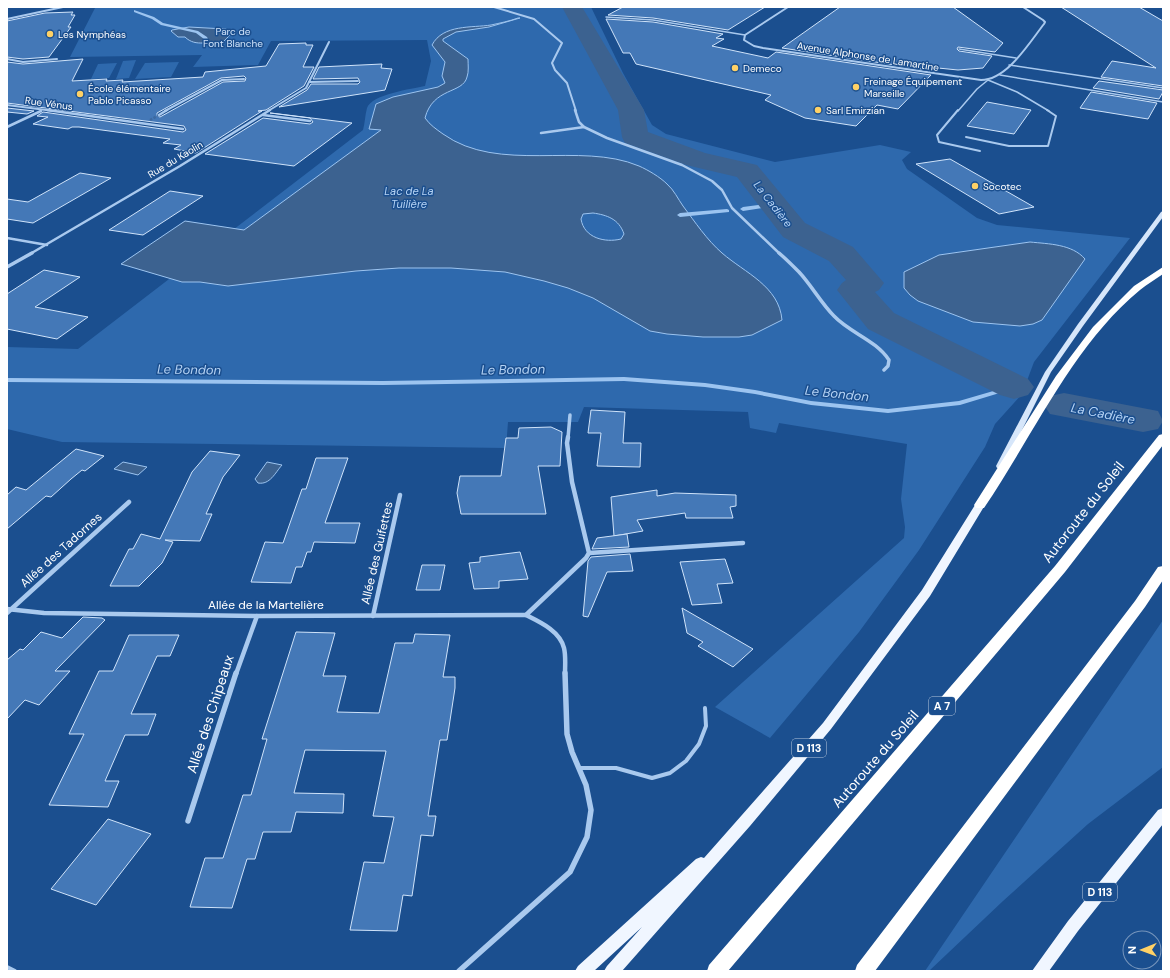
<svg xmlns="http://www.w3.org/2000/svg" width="1170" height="978" font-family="'DM Sans',sans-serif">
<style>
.green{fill:#2e69ad}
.water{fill:#3c6290;stroke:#9cc4f0;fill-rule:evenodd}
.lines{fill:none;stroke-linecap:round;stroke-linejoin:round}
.stream{fill:#9cc4f0;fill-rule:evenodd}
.river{fill:#3c6290;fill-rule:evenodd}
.building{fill:#4478b7;stroke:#cfe3fa;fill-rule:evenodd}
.street-tunnel{stroke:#3d69a0;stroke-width:2.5;stroke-dasharray:2.5 1.5;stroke-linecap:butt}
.lane-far2{stroke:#a9c9ee;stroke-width:1.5}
.lane-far1{stroke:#a9c9ee;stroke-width:2}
.lane{stroke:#a9c9ee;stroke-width:4}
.street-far4{stroke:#a9c9ee;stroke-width:2}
.street-far3{stroke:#a9c9ee;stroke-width:2.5}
.street-far2{stroke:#a9c9ee;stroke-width:3.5}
.street-far1{stroke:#a9c9ee;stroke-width:4.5}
.street{stroke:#a9c9ee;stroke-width:5.5}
.secondary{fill:#d6e6fa;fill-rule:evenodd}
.primary{fill:#f0f6ff;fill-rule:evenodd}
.highway{fill:#fff;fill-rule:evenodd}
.poi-dot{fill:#ffd166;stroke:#1b4f8f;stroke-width:1.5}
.labels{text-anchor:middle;stroke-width:3;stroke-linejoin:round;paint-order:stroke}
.far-park-label{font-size:10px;fill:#cfe3fa;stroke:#1b4f8f}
.far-poi-label{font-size:10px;fill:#fff;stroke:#1b4f8f;text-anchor:start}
.far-street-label{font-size:10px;fill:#fff;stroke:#1b4f8f}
.far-water-label{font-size:11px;font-style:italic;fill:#b5d3f5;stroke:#1b4f8f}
.shield{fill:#1b4f8f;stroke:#bbcadd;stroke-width:1}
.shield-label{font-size:11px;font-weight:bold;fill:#fff}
.street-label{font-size:12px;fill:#fff;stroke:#1b4f8f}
.water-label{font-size:13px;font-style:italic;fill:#b5d3f5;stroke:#1b4f8f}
.near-street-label{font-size:14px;fill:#fff;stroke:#1b4f8f}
</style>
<rect width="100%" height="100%" fill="#1b4f8f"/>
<g class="green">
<path d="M85,7H591L623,73L652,125L666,134L775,162L880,145L911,152L902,160L907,169L977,218L997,225L1130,238L1034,362L1022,394L995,424L985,447L919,550L859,632L770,738L715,707L904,538L905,527L901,499L907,444L779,423L776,433L750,428L748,412L584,407L578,422H508L506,448L62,442L7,429V347L78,349L363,130C365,123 365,115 367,108C372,94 412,89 425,86L431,61L427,40L271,41L258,65L193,67L202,55L70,57L95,8Z"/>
<path d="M136,60L129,78L116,79L123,61Z"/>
<path d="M179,62L171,77L135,79L145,63Z"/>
<path d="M117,63L109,78L91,79L98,64Z"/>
<path d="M1163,620V767L1088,824L1003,901L929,971H925Z"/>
</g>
<g class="water">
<path d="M518,18H520L489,27L456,32L443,39V41L468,59C468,64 469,72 467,77C463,94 433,87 425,118C430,125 436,129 443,134C499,174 580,141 639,166C648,170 660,177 667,184C674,190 678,199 683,206C695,222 707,240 722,253C745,273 779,286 782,320L752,335L739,337H703L667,334L650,331L593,298L568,288L544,281L505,272L451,268H399L356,271L228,286L200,282H182L121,264L185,221L244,230L381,130L369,129L376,104L393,97L438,87L445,83L442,76L445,62L432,45C443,24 472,28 491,25C500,23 510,21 518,18ZM593,213C607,215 619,219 624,234L621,239C605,243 584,238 581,219L583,214Z"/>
<path d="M189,27L225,29L230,31L229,33L231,34L222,43C210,40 196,48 185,37H178L171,31L172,30Z"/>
<path d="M1030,242C1049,244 1072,244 1085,259L1042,320L1033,324L1020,326L973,322L918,301L910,295L904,288V272L939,255Z"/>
<path d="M123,462L147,467L138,475L114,469Z"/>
<path d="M267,462L282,465C275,473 270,485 258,483L255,479Z"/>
</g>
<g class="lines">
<g class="stream">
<path d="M134,10L154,17L163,23L198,31L207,37L210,43L207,44L204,39L196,33L161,25L152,19L134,12Z"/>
<path d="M774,203L776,204V206L743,211L740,209L743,207Z"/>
<path d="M727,209L729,210V212L680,217L677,215L680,213Z"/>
<path d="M624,377L705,383L755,390L811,401L888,409L959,401L1014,385L1018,387L1016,388L960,405L888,413L811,405L755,394L705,387L624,381L383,385L7,382V378L383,381Z"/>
</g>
<g class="river">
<path d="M562,7H582L644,110L648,132L705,153L757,165L805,223L853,247L884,283L879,290L875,292L894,313L1028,379L1034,387L1028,395L1014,399L1000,395L868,329L837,290L842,283L846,280L829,261L783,237L737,177L686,165L625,143L622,137L618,110Z"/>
<path d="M1064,393L1158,411L1163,421L1158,429L1143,432L1050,414L1044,405L1050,396Z"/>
</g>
</g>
<g class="building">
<path d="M623,7H765L728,30L653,18L608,15Z"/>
<path d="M840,7H953L1003,43L995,52L958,47L957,49L959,51L992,56L983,68L958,70L938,68L935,71L782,48Z"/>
<path d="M1061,7H1139L1163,21V86L1101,77L1112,61L1156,68Z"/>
<path d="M73,12L71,15H75L68,27H71L49,57L23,59L7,57V21L45,13Z"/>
<path d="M606,19L653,22L723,34L716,38L724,39L712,46L768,58L776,52L931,75L898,109L877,105L872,110L862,109L869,113L856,126L805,118L765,100L771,95L636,64L630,53H623Z"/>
<path d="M306,43V45H313L303,67H314L304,86L266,110L258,111H262L196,153L174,149L181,145L163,143L170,139L79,127H72L68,129L33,124L48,117L37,116L43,112L183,132L186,130L184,126L7,103V62L23,64L83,59L72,81L107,79L106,81L123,80L122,82L203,77L205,72L266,66L279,44ZM244,76L246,78L245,81L223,82L160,117L157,116V113L166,108L221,78Z"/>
<path d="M382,64L381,68L392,69L385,90L279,107L307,90L311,84H358L360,82L358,78L313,79L319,67Z"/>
<path d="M1099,81L1163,90V92L1159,99L1093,88Z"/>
<path d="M1091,92L1157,103L1148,119L1080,108Z"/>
<path d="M987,102L1031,110L1014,134L967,126Z"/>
<path d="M7,108L34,111L27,114L7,112Z"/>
<path d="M270,113H271L352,123L294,166L205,154L263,118L310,124L313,122L310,118Z"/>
<path d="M950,159L1034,207L999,214L916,164Z"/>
<path d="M80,173L111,178L33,223L7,219V199L28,202Z"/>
<path d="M170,191L203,196L143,235L109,230Z"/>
<path d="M44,270L80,277L35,307L88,317L57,339L7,329V294Z"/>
<path d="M591,410L625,412L623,443H641L640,467L597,466L601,433H588Z"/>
<path d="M551,427L562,432L560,466H538L546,514H461L457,493L460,476H501L506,438H518L519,428Z"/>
<path d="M76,449L104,456L85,471L82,470L71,479L51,497L46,496L7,529V495L16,487L26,490Z"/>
<path d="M210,451L240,455L223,477L206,514H212L200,541L165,540L173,542L162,563L139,586H110L129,549H133L141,534L160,539L192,472Z"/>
<path d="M316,458H348L325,523H360L355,543L314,542L311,552H307L302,567H296L291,583L251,582L265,542L283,543L302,489H306Z"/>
<path d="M657,490V496L675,493L736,495V506L730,507L733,518H686L685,513L637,520L643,531L614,536L611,497Z"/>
<path d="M627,534L629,547L592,549L597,538Z"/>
<path d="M520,552L528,579L499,581V588L474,589L469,563L480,562V557Z"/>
<path d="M630,554L633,571L607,572L588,617L583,616L588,561L591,557Z"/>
<path d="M725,559L733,583L717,584L722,603L692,605L680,562Z"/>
<path d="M422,565H445L440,590H416Z"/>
<path d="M682,608L753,649L733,667L698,646L703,642L687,633Z"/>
<path d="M83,617L102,618L105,620L55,671H70L39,705L25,700L7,719V660L20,649L23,650L41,632L62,638Z"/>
<path d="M296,632L335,633L323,676H346L337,712L379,713L395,643H413L415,634L450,635L443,677H455V688L447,740H440L428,816H436L433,836L421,835L412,896L403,895L397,931L350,930L364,862L384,863L394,817L373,816L386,751L305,750L294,793L344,794L343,813L296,812L291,832H263L255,859H247L232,908L190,907L205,858H223L243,795H251L267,739H262Z"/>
<path d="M129,635H179L170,656H157L131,714H156L148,735H125L105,781H119L108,807L49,805L84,734H69L99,671H113Z"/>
<path d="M108,819L151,834L96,905L51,889Z"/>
</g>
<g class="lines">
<path class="street-tunnel" d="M150,120L159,115"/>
<g class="lane-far2">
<path d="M606,17L653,20L745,35"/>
<path d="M959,49L1016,58"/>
<path d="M1009,65L1163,88"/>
<path d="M1000,75L1163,102"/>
<path d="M958,111L977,89L988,80L1017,92L1049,111"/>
</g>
<g class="lane-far1">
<path d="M958,110L937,135L939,142L980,151"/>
<path d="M966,137L1009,146H1048L1056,116L1047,110"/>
</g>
<g class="lane">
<path d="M580,768H616L652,778L670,773L686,761L699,744L706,726L705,708"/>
<path d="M7,967L15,971"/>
</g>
<g class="street-far4">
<path d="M494,7L534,19L562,43L552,63L555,70L567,83L576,111"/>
<path d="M788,7L745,35L744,40L754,46L763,48L981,80C1007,80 1029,43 1044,24L1045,22L1043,20L1023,7"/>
<path d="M7,19L63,7"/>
<path d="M7,59L23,62L57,59"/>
<path d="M309,82L358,81"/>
<path d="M7,105L54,111"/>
<path d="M165,111L222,80L244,79"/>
<path d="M268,111L306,88L329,42"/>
</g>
<g class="street-far3">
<path d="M47,110L183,129"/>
<path d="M575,110L579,122L584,127L607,138L682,165L712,181L722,190L732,208L780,254"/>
<path d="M159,115L167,110"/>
<path d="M263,115L310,121"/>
<path d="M7,127L41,111"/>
<path d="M541,133L584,127"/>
<path d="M7,238L47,245"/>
<path d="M30,254L180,166L270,110"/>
</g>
<g class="street-far2">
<path d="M779,253C786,259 793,266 799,272C812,286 821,303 834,316C850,333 876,340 889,360L888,366L884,370"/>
<path d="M7,267L32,253"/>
<path d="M568,438L570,415"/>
</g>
<g class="street-far1">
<path d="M589,553L743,543"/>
<path d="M7,609L44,613L257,616L526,615"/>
<path d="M7,613L129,502"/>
<path d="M373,616L400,495"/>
<path d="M236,674L257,616"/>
<path d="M565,674C565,666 566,656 564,648C560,631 540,622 526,615L586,558L589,553L572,482L567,443L568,437"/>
</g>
<g class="street">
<path d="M188,821L236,673"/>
<path d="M459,971L570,872L587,837L591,810L586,785L572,752L567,734L565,673"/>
</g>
<path class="secondary" d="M1163,211V217L1083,326L1051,372L1003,468H997L996,466L1045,372L1078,324L1161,212Z"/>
<g class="primary">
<path d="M980,502L985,505L930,596L831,729L750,826L622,971H604L607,966L642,927L594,971H575L578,966L696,859L701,857L704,858L823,723L922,590L975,505Z"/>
<path d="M1163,808V824L1078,931L1049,971H1032L1068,921L1158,810Z"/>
</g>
<g class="highway">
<path d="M1163,267V274C1156,279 1147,284 1140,290C1073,345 1033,436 984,508H976L974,505L1056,376L1093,327L1134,286Z"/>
<path d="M1163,434V445L1065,572L728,971H707L709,965L1055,566L1159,435Z"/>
<path d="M1163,566V580L1145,607L875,971H855L857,965L1135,601L1158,567Z"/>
</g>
</g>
<g class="poi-dot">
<circle cx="50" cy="34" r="4"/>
<circle cx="735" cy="68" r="4"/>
<circle cx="856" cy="87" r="4"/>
<circle cx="80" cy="94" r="4"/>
<circle cx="818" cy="110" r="4"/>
<circle cx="975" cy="186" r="4"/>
</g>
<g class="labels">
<g class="far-park-label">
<text x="233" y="35">Parc de<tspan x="233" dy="12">Font Blanche</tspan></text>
</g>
<g class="far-poi-label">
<text x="58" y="38">Les Nymphéas</text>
<text x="743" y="72">Demeco</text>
<text x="864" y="85">Freinage Équipement<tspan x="864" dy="12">Marseille</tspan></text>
<text x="88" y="92">École élémentaire<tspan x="88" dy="12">Pablo Picasso</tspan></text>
<text x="826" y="114">Sarl Emirzian</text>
<text x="983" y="190">Socotec</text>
</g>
<g class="far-street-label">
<text transform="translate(868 56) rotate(9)" y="4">Avenue Alphonse de Lamartine</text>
<text transform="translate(49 103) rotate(8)" y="4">Rue Vénus</text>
<text transform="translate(175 159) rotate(-31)" y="4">Rue du Kaolin</text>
</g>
<g class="far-water-label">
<text x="409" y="195">Lac de La<tspan x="409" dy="13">Tuilière</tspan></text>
<text transform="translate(773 204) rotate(52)" y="4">La Cadière</text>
</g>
<g class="shield">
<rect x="929" y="697" width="26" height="18" rx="3"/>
<rect x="792" y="739" width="34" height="18" rx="3"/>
<rect x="1083" y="883" width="34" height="18" rx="3"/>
</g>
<g class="shield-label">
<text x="942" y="710">A 7</text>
<text x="809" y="752">D 113</text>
<text x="1100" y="896">D 113</text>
</g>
<g class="street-label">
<text transform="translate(61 550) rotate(-42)" y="4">Allée des Tadornes</text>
<text transform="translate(377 553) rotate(-77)" y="4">Allée des Guifettes</text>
<text x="266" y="609">Allée de la Martelière</text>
</g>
<g class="water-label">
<text transform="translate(189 369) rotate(1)" y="5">Le Bondon</text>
<text transform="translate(513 369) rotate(-1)" y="5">Le Bondon</text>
<text transform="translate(837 393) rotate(6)" y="5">Le Bondon</text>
<text transform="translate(1103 413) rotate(11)" y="5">La Cadière</text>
</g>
<g class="near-street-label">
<text transform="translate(1083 512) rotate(-52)" y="5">Autoroute du Soleil</text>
<text transform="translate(210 714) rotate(-72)" y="5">Allée des Chipeaux</text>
<text transform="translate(875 759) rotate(-49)" y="5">Autoroute du Soleil</text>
</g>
</g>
<rect width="1170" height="978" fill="none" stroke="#ffffff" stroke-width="16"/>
<g transform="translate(1142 950) rotate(269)"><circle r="19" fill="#1b4f8f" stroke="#7695bc"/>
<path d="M0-3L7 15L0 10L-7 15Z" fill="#ffd166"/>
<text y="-6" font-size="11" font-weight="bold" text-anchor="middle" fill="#ffffff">N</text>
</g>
</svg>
